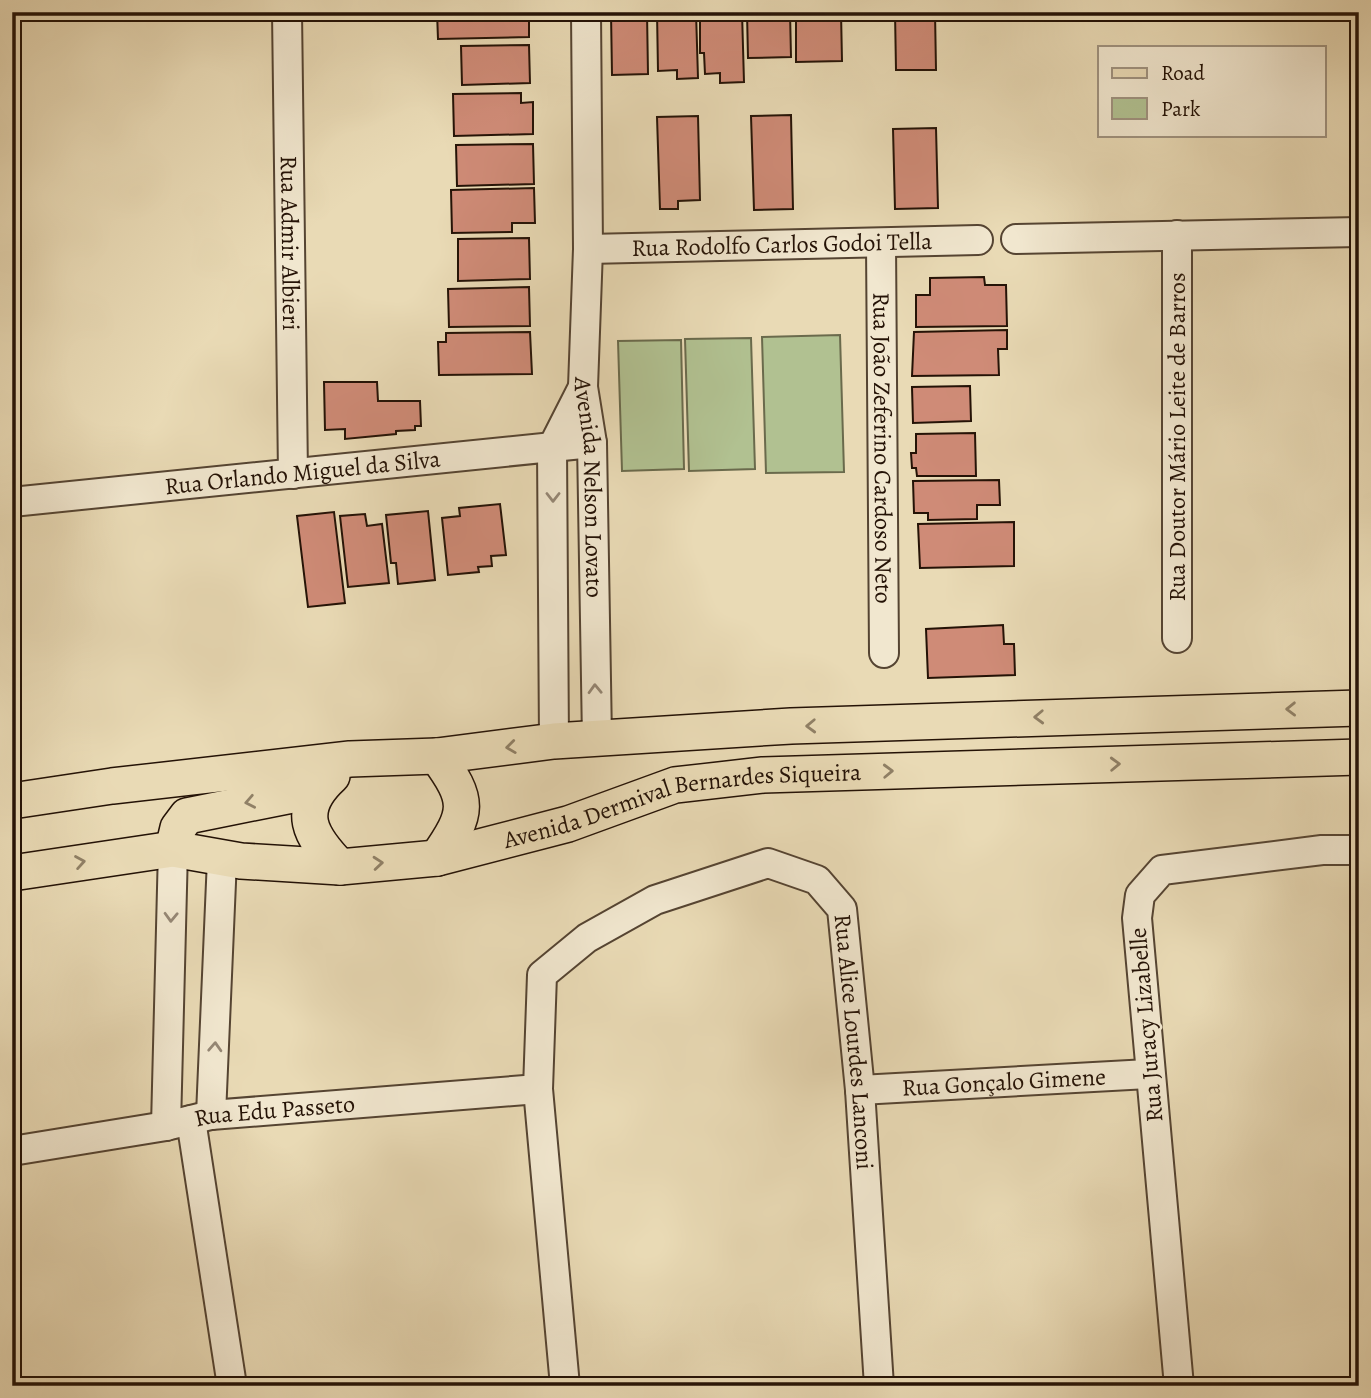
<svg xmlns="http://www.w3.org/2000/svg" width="1371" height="1398" font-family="Alegreya,serif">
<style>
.green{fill:#b1c191;stroke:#6a6a4c;stroke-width:2}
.building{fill:#cf8b77;stroke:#241206;stroke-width:2}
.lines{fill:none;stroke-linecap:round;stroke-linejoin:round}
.minor-casing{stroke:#554432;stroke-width:32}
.major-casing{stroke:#241206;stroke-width:38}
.minor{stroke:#f1e7cf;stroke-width:28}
.major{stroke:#e9dab5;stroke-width:35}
.oneway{stroke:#958775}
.oneway2{stroke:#908066}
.labels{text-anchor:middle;stroke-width:5;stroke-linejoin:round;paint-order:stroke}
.street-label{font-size:24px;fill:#241206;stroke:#f1e7cf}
</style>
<rect width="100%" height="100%" fill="#e9dab5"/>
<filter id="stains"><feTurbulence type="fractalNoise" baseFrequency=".00286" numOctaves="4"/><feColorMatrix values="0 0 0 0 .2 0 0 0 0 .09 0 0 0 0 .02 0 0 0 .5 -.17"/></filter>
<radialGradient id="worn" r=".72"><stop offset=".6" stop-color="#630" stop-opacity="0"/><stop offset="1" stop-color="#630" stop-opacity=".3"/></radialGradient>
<g class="green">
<path d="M840,335L844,472L766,473L762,337Z"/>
<path d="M751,338L755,469L689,471L685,339Z"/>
<path d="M681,340L684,469L622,471L618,341Z"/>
</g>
<g class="building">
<path d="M437,12H529V37L438,39Z"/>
<path d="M647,12L648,74L612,75L611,13Z"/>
<path d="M657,12H696L698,78L677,79V70L658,71Z"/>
<path d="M703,12H742L744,82L720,83V73L705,74L704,53H700V18H703Z"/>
<path d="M747,12H790L791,57L748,58Z"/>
<path d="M796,12H841L842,61L796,62Z"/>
<path d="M895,12H935L936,70H896Z"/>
<path d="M529,45L530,83L462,85L461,46Z"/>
<path d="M521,93V103L533,102V134L454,136L453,94Z"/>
<path d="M791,115L793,209L754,210L751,116Z"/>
<path d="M698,116L700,200L678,201V209H660L657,117Z"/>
<path d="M936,128L938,208L895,209L893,129Z"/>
<path d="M533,144L534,184L457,186L456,145Z"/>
<path d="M534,188L535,223H512V232L452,233L451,190Z"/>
<path d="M529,238L530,279L458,281V239Z"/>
<path d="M984,277L985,285H1006L1007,326L916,327V295H930V278Z"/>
<path d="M529,287L530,326L449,327L448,289Z"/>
<path d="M1007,330V349H998L999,375L912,376L914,332Z"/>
<path d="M530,332L532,374L439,375L438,342H446V333Z"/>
<path d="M324,382H377L378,401H420L421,426H415V430L396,431V434L345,439V429L325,430Z"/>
<path d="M970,386L971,421L913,423L912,387Z"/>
<path d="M975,433L976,476H917L916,468H912L911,453H916V434Z"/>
<path d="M999,480L1000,505H977V519L928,520V513H914L913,481Z"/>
<path d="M500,504L506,555L491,556L492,566L478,567L479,572L448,575L442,518L460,516L459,508Z"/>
<path d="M428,511L435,580L398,584L396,563H391L386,515Z"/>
<path d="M334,512L345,603L308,607L297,516Z"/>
<path d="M365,514L367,526L382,524L389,583L348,587L340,516Z"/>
<path d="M1014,522V566L920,568L918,524Z"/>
<path d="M1003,625L1004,644H1014L1015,675L928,678L926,629Z"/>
</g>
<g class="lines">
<defs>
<g id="minor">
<path id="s1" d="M287,12L293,474"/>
<path id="s2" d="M586,12L588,249L583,387L592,443L597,739"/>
<path d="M1177,235V638"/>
<path d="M1016,239L1359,232"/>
<path id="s3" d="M881,243L884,653"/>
<path id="s4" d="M588,249L978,240"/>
<path id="s5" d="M12,502L592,443"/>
<path d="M554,741L552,448L583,387"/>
<path id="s6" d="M860,1090L1148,1074"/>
<path d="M211,1115L222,859"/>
<path d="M191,1120L232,1386"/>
<path d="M166,1126L173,849"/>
<path id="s7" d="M12,1151L166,1126L211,1115L538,1089"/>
<path id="s8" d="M565,1386L538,1089L542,975L587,938L655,900L768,863L817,880L842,909L860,1090L879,1386"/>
<path d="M1179,1386L1137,918L1140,895L1162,870L1322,850H1359"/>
</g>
<g id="major">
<path d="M437,756C470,801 469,812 437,858"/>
<path d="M332,776C294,811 310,836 340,867"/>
<path d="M12,801L112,786L350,759L437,756L554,741L791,726L1359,708"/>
<path d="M173,849L178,828L187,816L317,790"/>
<path id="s9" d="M12,873L173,849L241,861L340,867L437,858L568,824L675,785L763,775L1359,757"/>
</g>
</defs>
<use href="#minor" class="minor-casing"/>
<use href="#major" class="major-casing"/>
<use href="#minor" class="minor"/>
<use href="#major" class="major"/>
</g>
<defs><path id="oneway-chevron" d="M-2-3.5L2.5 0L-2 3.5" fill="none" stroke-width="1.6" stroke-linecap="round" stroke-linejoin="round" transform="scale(1.75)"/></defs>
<g class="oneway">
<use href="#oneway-chevron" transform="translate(553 497) rotate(90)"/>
<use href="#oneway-chevron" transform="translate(595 689) rotate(-92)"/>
<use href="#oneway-chevron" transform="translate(171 917) rotate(92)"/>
<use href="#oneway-chevron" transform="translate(215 1047) rotate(-87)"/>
</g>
<g class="oneway2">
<use href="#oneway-chevron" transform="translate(1291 709) rotate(179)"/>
<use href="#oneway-chevron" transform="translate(1039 717) rotate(178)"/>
<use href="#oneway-chevron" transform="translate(811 726) rotate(178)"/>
<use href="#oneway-chevron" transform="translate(511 747) rotate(173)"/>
<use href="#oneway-chevron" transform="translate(1115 764) rotate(-2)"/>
<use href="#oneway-chevron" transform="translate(888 771) rotate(-2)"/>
<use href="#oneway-chevron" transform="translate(250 802) rotate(169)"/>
<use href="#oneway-chevron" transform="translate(80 862) rotate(-10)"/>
<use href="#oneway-chevron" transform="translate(378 863) rotate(-5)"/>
</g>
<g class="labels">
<g class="street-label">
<text dy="8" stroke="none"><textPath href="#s1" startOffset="231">Rua Admir Albieri</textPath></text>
<text dy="8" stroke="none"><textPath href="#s4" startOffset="194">Rua Rodolfo Carlos Godoi Tella</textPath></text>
<text transform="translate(1177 437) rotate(-90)" y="8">Rua Doutor Mário Leite de Barros</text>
<text dy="8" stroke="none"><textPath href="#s3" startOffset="205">Rua João Zeferino Cardoso Neto</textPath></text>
<text dy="8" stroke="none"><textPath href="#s5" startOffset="292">Rua Orlando Miguel da Silva</textPath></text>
<text dy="8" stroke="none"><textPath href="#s2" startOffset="476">Avenida Nelson Lovato</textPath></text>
<text dy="8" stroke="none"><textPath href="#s9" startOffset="681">Avenida Dermival Bernardes Siqueira</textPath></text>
<text transform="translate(1146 1025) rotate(-95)" y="8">Rua Juracy Lizabelle</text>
<text dy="8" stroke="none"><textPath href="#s8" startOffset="891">Rua Alice Lourdes Lanconi</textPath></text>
<text dy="8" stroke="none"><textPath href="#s6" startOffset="144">Rua Gonçalo Gimene</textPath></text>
<text dy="8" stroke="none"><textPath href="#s7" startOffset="266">Rua Edu Passeto</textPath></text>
</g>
</g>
<rect width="1371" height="1398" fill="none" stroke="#e9dab5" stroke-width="42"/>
<rect x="14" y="14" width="1343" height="1370" fill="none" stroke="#241206" stroke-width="3.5"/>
<rect x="21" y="21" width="1329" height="1356" fill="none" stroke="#241206" stroke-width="2"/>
<rect x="1098" y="46" width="228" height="91" fill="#f1e7cf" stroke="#9f927f" stroke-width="2"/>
<rect x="1112" y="68" width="35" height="10" fill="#e9dab5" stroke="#9f927f" stroke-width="2"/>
<text x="1161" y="80" font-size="21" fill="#241206">Road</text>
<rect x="1112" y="98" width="35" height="21" fill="#b1c191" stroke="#9f927f" stroke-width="2"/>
<text x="1161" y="116" font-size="21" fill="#241206">Park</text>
<rect width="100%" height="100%" filter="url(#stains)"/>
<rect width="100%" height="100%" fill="url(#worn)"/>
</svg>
